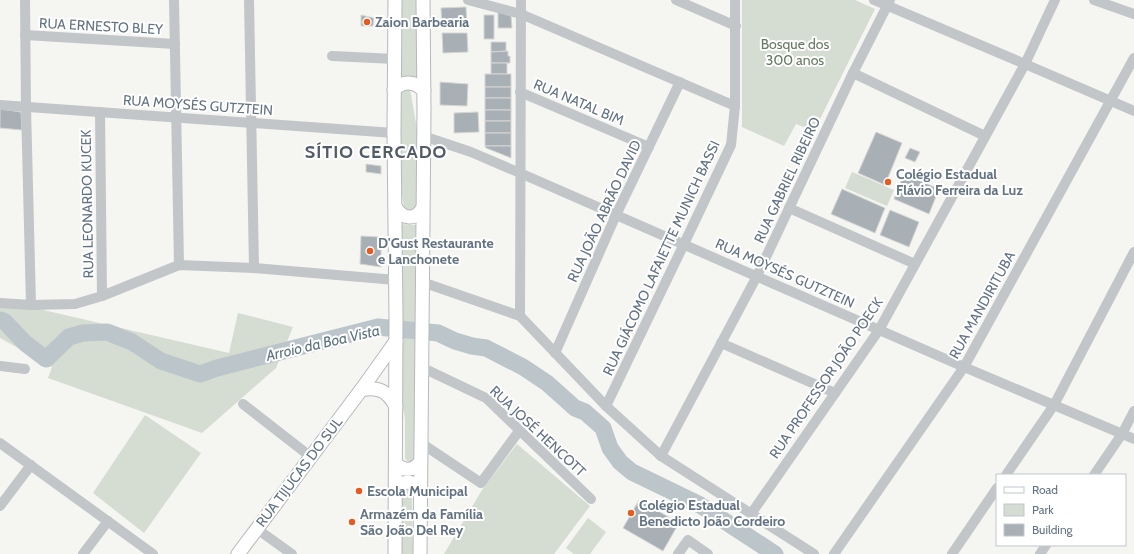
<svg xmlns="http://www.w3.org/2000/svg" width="1134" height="554" font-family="Cabin,sans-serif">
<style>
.green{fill:#d5dcd2}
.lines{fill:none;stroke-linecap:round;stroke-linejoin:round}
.river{stroke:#bbc5ca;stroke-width:17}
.building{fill:#a8b0b6;stroke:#d6d6d4}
.major-casing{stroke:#b5b9bd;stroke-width:15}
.minor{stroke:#c2c6c9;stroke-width:10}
.major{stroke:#fff;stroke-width:13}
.poi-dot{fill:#e65c20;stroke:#fff;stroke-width:1.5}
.labels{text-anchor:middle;stroke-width:4;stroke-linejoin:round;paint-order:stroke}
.poi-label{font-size:14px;font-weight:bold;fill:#637383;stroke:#fff;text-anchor:start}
.street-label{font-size:14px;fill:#637383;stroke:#fff}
.park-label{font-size:14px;fill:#667a62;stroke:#fff}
.water-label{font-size:15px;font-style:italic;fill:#5f7580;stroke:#fff}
.district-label{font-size:18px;font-weight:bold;letter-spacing:1px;fill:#525c68;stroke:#fff}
</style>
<rect width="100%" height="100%" fill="#f5f5f1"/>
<g class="green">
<path d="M400,0H417V81L407,76H400Z"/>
<path d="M742,0H855L875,9L814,131L796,124L784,146L742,127Z"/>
<path d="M402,87L410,89L417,129V208L413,212L406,210L404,208L399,172L398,92Z"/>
<path d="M852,172L894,190L887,206L845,188Z"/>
<path d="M400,224L416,225L415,458C412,462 408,464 405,458V418L401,400Z"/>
<path d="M0,300L229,353L238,313L293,327L276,368L202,433L48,378L52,367L0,338Z"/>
<path d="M145,415L201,453L144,533L93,493Z"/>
<path d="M517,444L590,506L554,554H444L482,490Z"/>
<path d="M407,489L412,491V535L415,554H402V492Z"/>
<path d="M588,518L606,532L590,554H574L566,548Z"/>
</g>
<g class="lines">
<path class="river" d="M0,320L5,322L25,343L46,359L69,337L83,333L107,332L132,342L161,361L200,374L217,368L378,327L438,333L455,341L472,346L486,348L523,367L547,383L575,408L585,412L603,428L610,448L620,462L632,472L700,505L775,554"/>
</g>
<g class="building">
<path d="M466,7L467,27L442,28L441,8Z"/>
<path d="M498,11L511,16L512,28H498Z"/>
<path d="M361,15L374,18L373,26H361Z"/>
<rect x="484" y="15" width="10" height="24"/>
<path d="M442,33H467L468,52L443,53Z"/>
<path d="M491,42H506V51L491,52Z"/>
<path d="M508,51V56H510V63H491V52Z"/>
<rect x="491" y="63" width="16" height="11"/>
<rect x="485" y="74" width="26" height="13"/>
<path d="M440,82L468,84L467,106L440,105Z"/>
<rect x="485" y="87" width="26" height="11"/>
<rect x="485" y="98" width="26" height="12"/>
<path d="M0,109L21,112L22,130L0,128Z"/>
<rect x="485" y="110" width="26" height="11"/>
<path d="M478,112L479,132L454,133V113Z"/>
<rect x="485" y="121" width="26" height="12"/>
<path d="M876,132L902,143L885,185L858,173Z"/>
<rect x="485" y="133" width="26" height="13"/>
<path d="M485,146H511V158L486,148Z"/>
<path d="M910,148L920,152L915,162L905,158Z"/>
<path d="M366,164L381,166V174L366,172Z"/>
<path d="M904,174L939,189L929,214L894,199Z"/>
<path d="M842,189L885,208L875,233L831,214Z"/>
<path d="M890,210L919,222L909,247L880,235Z"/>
<path d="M361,236L381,237V267L360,264Z"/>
<path d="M639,500L679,523L663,551L623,528Z"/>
</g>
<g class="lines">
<defs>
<g id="major">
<path d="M395,0L394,133L396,318L395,554"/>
<path d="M394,90C403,80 415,81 424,91"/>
<path d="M395,206C401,219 415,221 422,209"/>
<path d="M361,390C378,386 388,391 396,407"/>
<path d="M396,463C403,472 414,471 420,462"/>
<path d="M395,492C400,479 416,479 421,492"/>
<path d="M238,554L361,390L396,341"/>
<path d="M420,554L424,110L423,0"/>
</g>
</defs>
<use href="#major" class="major-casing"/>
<g class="minor">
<path d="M25,0L26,107L31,305"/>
<path d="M174,0L179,265"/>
<path d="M249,0L254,268"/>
<path d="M468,0L521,14L735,106"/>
<path d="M676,0L736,26"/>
<path d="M874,0L1025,64L1134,111"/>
<path d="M1094,0L1134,14"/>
<path d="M25,35L175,44"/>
<path d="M332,56L395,59"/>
<path d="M853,73L985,136"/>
<path d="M520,92L649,147"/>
<path d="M0,105L394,133"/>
<path d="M100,112L102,296"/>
<path d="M423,136L471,152L520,173L964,367L1134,439"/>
<path d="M789,208L915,264"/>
<path d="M422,282L520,316L606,406L661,456L814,554"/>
<path d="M0,303L31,305L75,304L102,296L179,265L254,268L396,280"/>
<path d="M520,316L521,0"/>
<path d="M721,343L835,393"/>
<path d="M555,353L616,215L680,82"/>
<path d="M0,366L25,369"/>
<path d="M421,367L486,398L591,499"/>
<path d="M243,404L311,457"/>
<path d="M606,406L684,244L731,145L735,106V0"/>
<path d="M0,443L153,554"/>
<path d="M421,443L481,483L519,431"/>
<path d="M661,456L757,276L853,73L890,0"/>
<path d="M1006,475L1054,405L1134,252"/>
<path d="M1094,475L1122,434L1134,411"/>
<path d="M0,506L31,465"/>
<path d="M751,514L879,330L1025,64L1055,0"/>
<path d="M257,529L292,554"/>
<path d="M83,554L108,521"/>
<path d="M678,554L688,540L708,554"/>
<path d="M834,554L964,367L1134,58"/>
<path d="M952,554L997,488"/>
<path d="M1040,554L1046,545"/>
</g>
<use href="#major" class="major"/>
</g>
<g class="poi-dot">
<circle cx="367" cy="22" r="4"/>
<circle cx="888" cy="182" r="4"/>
<circle cx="370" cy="251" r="4"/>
<circle cx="359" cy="491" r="4"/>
<circle cx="631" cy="513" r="4"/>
<circle cx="352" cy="522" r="4"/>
</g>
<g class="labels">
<g class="poi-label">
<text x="375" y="27">Zaion Barbearia</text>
<text x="896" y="179">Colégio Estadual<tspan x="896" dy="16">Flávio Ferreira da Luz</tspan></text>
<text x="378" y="248">D'Gust Restaurante<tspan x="378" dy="16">e Lanchonete</tspan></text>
<text x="367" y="496">Escola Municipal</text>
<text x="639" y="510">Colégio Estadual<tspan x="639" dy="16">Benedicto João Cordeiro</tspan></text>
<text x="360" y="519">Armazém da Família<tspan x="360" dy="16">São João Del Rey</tspan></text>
</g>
<g class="street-label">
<text transform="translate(101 26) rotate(3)" y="5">RUA ERNESTO BLEY</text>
<text transform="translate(579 102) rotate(23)" y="5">RUA NATAL BIM</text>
<text transform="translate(198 105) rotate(4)" y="5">RUA MOYSÉS GUTZTEIN</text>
<text transform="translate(787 180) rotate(-65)" y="5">RUA GABRIEL RIBEIRO</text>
<text transform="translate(87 204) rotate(-91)" y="5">RUA LEONARDO KUCEK</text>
<text transform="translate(604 211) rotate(-65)" y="5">RUA JOÃO ABRÃO DAVID</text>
<text transform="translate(661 258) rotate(-65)" y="5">RUA GIÁCOMO LAFAIETTE MUNICH BASSI</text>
<text transform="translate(785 273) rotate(24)" y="5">RUA MOYSÉS GUTZTEIN</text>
<text transform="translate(982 305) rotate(-61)" y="5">RUA MANDIRITUBA</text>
<text transform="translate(826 378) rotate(-56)" y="5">RUA PROFESSOR JOÃO POECK</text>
<text transform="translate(538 431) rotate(43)" y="5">RUA JOSÉ HENCOTT</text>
<text transform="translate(299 472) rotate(-53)" y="5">RUA TIJUCAS DO SUL</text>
</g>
<g class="park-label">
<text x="795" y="49">Bosque dos<tspan x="795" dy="16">300 anos</tspan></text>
</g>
<g class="water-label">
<text transform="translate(323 343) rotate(-13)" y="5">Arroio da Boa Vista</text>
</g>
<g class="district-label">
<text x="376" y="158">SÍTIO CERCADO</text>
</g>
</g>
<rect x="996" y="474" width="130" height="72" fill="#ffffff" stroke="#c1c7cd"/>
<rect x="1004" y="487" width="20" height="6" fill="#ffffff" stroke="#c1c7cd"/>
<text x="1032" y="494" font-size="12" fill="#637383">Road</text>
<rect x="1004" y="504" width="20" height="12" fill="#d5dcd2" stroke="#c1c7cd"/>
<text x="1032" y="514" font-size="12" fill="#637383">Park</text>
<rect x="1004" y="524" width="20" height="12" fill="#a8b0b6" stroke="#c1c7cd"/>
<text x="1032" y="534" font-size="12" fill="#637383">Building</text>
</svg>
